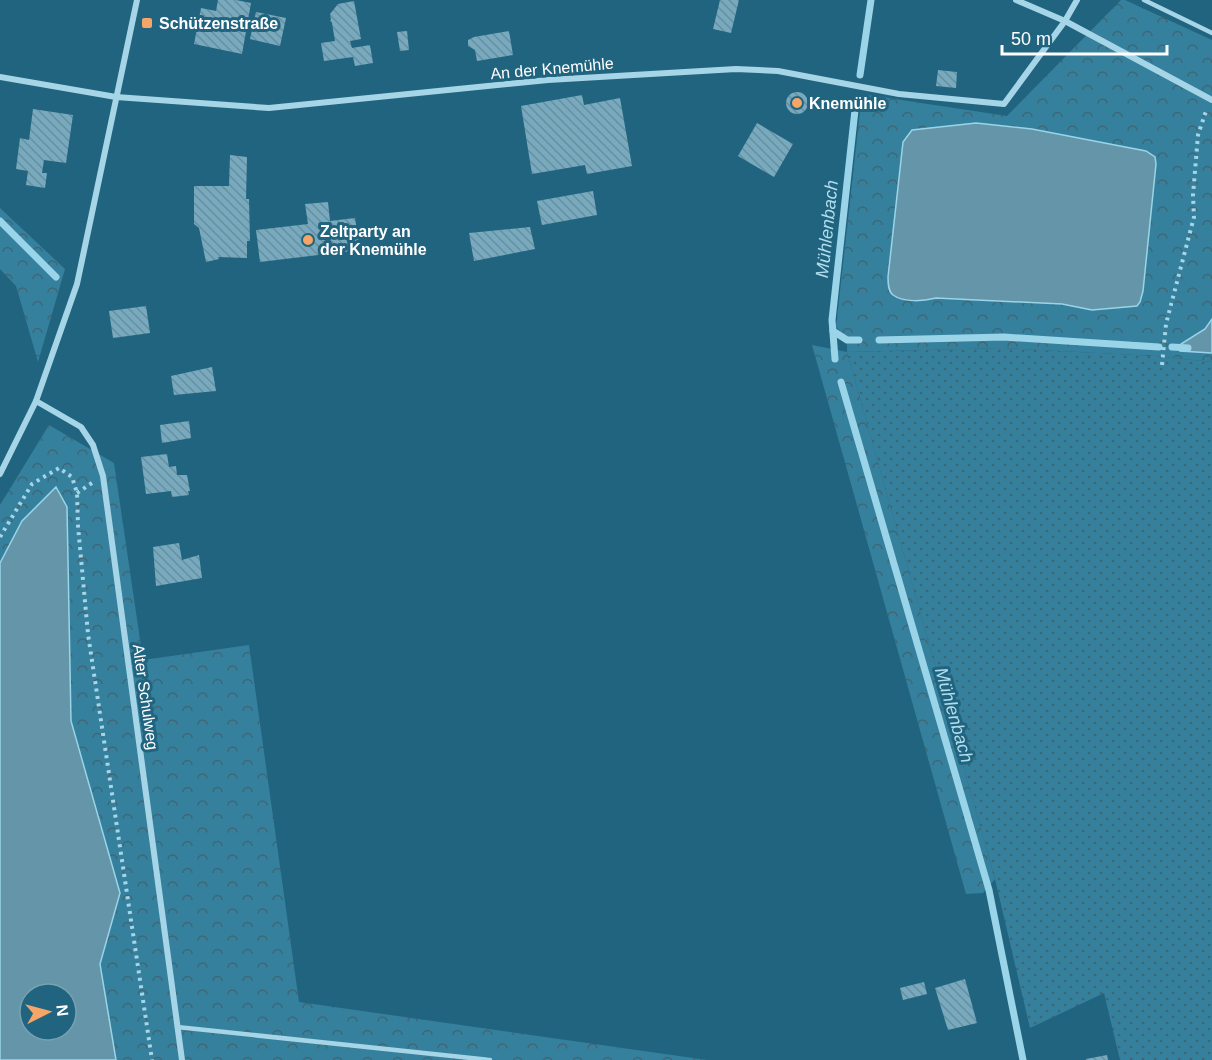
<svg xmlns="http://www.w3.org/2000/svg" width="1212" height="1060" font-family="Helvetica,sans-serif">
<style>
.grass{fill:url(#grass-dots)}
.forest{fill:url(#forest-crowns);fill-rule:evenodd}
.water{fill:#6595a8;stroke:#9ad4e9;stroke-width:1.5;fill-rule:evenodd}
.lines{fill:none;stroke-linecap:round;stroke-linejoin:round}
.stream{stroke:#9ad4e9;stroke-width:7}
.building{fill:url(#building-back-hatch)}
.path{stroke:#a6d5e7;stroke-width:4;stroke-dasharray:3 4.5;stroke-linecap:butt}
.service{stroke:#a6d5e7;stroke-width:4.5}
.minor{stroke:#a6d5e7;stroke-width:6}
.poi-dot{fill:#f4a567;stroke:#21647f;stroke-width:2}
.labels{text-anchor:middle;stroke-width:6;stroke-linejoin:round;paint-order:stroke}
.poi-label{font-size:16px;font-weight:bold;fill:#fff;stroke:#21647f;text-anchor:start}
.street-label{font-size:16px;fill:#fff;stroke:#21647f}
.water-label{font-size:18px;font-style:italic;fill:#b1deef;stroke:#21647f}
</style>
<defs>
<pattern id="grass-dots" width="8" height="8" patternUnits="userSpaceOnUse" patternTransform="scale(1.5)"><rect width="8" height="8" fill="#35809d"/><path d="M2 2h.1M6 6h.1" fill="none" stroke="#406674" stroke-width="1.8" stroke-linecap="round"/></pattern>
<pattern id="forest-crowns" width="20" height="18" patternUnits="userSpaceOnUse" patternTransform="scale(1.5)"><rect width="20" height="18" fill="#35809d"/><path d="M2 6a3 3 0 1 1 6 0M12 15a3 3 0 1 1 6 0" fill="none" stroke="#406674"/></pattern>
<pattern id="building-back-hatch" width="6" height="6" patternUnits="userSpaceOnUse" patternTransform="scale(1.5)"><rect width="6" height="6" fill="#77aabe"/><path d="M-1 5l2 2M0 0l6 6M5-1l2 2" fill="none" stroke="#6a8e9c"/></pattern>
</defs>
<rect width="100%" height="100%" fill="#21647f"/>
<path class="grass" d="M1003,348L1155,356L1212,362V1060H1120L1104,993L1030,1028L995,879L847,352Z"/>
<g class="forest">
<path d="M1121,0H1125L1212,40V319L1205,329L1181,344L1180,350L1212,353V362L1155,356L1003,348L847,352L995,879L983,893L966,894L812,345L847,352V338L836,327L862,94L1007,116ZM976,123L1032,129L1145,151L1155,157L1156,164L1143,291L1140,302L1137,306L1092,310L1062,304L936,298L924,301L907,300L912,130Z"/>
<path d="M0,208L65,269L38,362L16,286L0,269Z"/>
<path d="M49,425L114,463L143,660L249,645L299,1002L707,1060H116L100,964L120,893L71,721L67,507L22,521L0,563V505Z"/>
</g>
<g class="water">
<path d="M976,123L1032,129L1146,151L1155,157L1156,164L1143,291L1140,302L1137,306L1092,310L1062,304L936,298C924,301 904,303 893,295C888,291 888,283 888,277L903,142L912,130Z"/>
<path d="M1212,319V353L1180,351L1181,344L1205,329Z"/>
<path d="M56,487L67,507L71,721L120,893L100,964L116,1060H0V563L22,521ZM30,994H66V1030H30Z"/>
</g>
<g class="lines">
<g class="stream">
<path d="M860,75L871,0"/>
<path d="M0,221L56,277"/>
<path d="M833,331L847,340H859"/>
<path d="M879,340L1004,337L1159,347"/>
<path d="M1172,347L1188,348"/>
<path d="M835,359L832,320L856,101"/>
<path d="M841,382L989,890L1023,1060"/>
</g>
</g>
<g class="building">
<path d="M218,0H236L251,3L242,54L194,44L201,8L216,11Z"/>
<path d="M720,0H739L731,33L713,29Z"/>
<path d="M354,1L361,39L350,41L352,48L370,45L373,63L355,66L353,57L324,61L321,43L335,41L332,23L330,20H331L330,14L338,4Z"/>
<path d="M256,12L286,18L280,46L250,39Z"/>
<path d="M407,31L409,50L400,51L397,32Z"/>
<path d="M509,31L513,55L477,61L475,50L468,46V40L474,37Z"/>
<path d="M938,70L957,72L956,88L936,86Z"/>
<circle cx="797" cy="103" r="11"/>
<path d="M582,95L584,105L620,98L632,166L587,174L585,165L532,174L521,106Z"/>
<path d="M33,109L73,115L66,163L44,160L42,173H47L45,188L26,185L28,171L16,169L20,138L29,140Z"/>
<path d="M757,123L793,144L774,177L738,156Z"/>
<path d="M230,155L247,157L246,199H249L250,241H247V258L218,257L219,259L206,262L199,228L194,224V186H229Z"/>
<path d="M593,191L597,215L542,225L537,201Z"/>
<path d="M328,202L330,221L355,218L360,250L260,262L256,230L308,224L305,204Z"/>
<path d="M530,227L535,249L474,261L469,233Z"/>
<path d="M146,306L150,333L113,338L109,311Z"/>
<path d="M212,367L216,391L174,395L171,376Z"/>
<path d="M189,421L191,438L162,443L160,425Z"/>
<path d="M167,454L169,467L176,466L177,475H187L190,491H188L189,495L172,497L171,491L146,494L141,457Z"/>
<path d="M179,543L182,560L199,555L202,578L156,586L153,547Z"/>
<path d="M965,979L977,1023L948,1030L935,988Z"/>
<path d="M924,982L927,994L903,1000L900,988Z"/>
<path d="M1107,1055L1108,1060H1086V1059Z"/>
</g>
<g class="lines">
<g class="path">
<path d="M1162,365L1166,324L1194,217L1193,195L1198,135L1206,111"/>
<path d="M77,493L92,483"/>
<path d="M0,537L32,484L59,468L72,477L77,493L78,526L88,634L152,1060"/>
</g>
<g class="service">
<path d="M1144,0L1212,33"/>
<path d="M177,1027L490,1060"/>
</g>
<g class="minor">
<path d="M1016,0L1065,21L1212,100"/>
<path d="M0,77L116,97L269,108L548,80L736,69L778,71L899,94L1004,104L1065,21L1077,0"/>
<path d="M36,401L81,427L93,445L103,476L182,1060"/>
<path d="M0,474L36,401L77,284L137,0"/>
</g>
</g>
<g class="poi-dot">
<rect x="141" y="17" width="12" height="12" rx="3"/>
<circle cx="797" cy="103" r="6"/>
<circle cx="308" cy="240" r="6"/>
</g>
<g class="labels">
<g class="poi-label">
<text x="159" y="29">Schützenstraße</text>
<text x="809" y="109">Knemühle</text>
<text x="320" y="237">Zeltparty an<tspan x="320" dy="18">der Knemühle</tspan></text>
</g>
<g class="street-label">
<text transform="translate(552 68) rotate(-5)" y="6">An der Knemühle</text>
<text transform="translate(146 697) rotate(82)" y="6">Alter Schulweg</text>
</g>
<g class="water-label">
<text transform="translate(827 229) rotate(-84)" y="6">Mühlenbach</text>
<text transform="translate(954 715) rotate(74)" y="6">Mühlenbach</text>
</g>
</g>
<g transform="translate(48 1012) rotate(84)"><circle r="28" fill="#21647f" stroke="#7aa2b2" stroke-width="1.5"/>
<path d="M0-4.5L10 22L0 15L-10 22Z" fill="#f4a567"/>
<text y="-9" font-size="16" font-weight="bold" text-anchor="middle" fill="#ffffff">N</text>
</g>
<path d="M1002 45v9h165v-9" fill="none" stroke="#ffffff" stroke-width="3"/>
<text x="1011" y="45" font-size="18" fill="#ffffff" stroke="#21647f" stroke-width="4.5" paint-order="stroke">50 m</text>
</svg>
